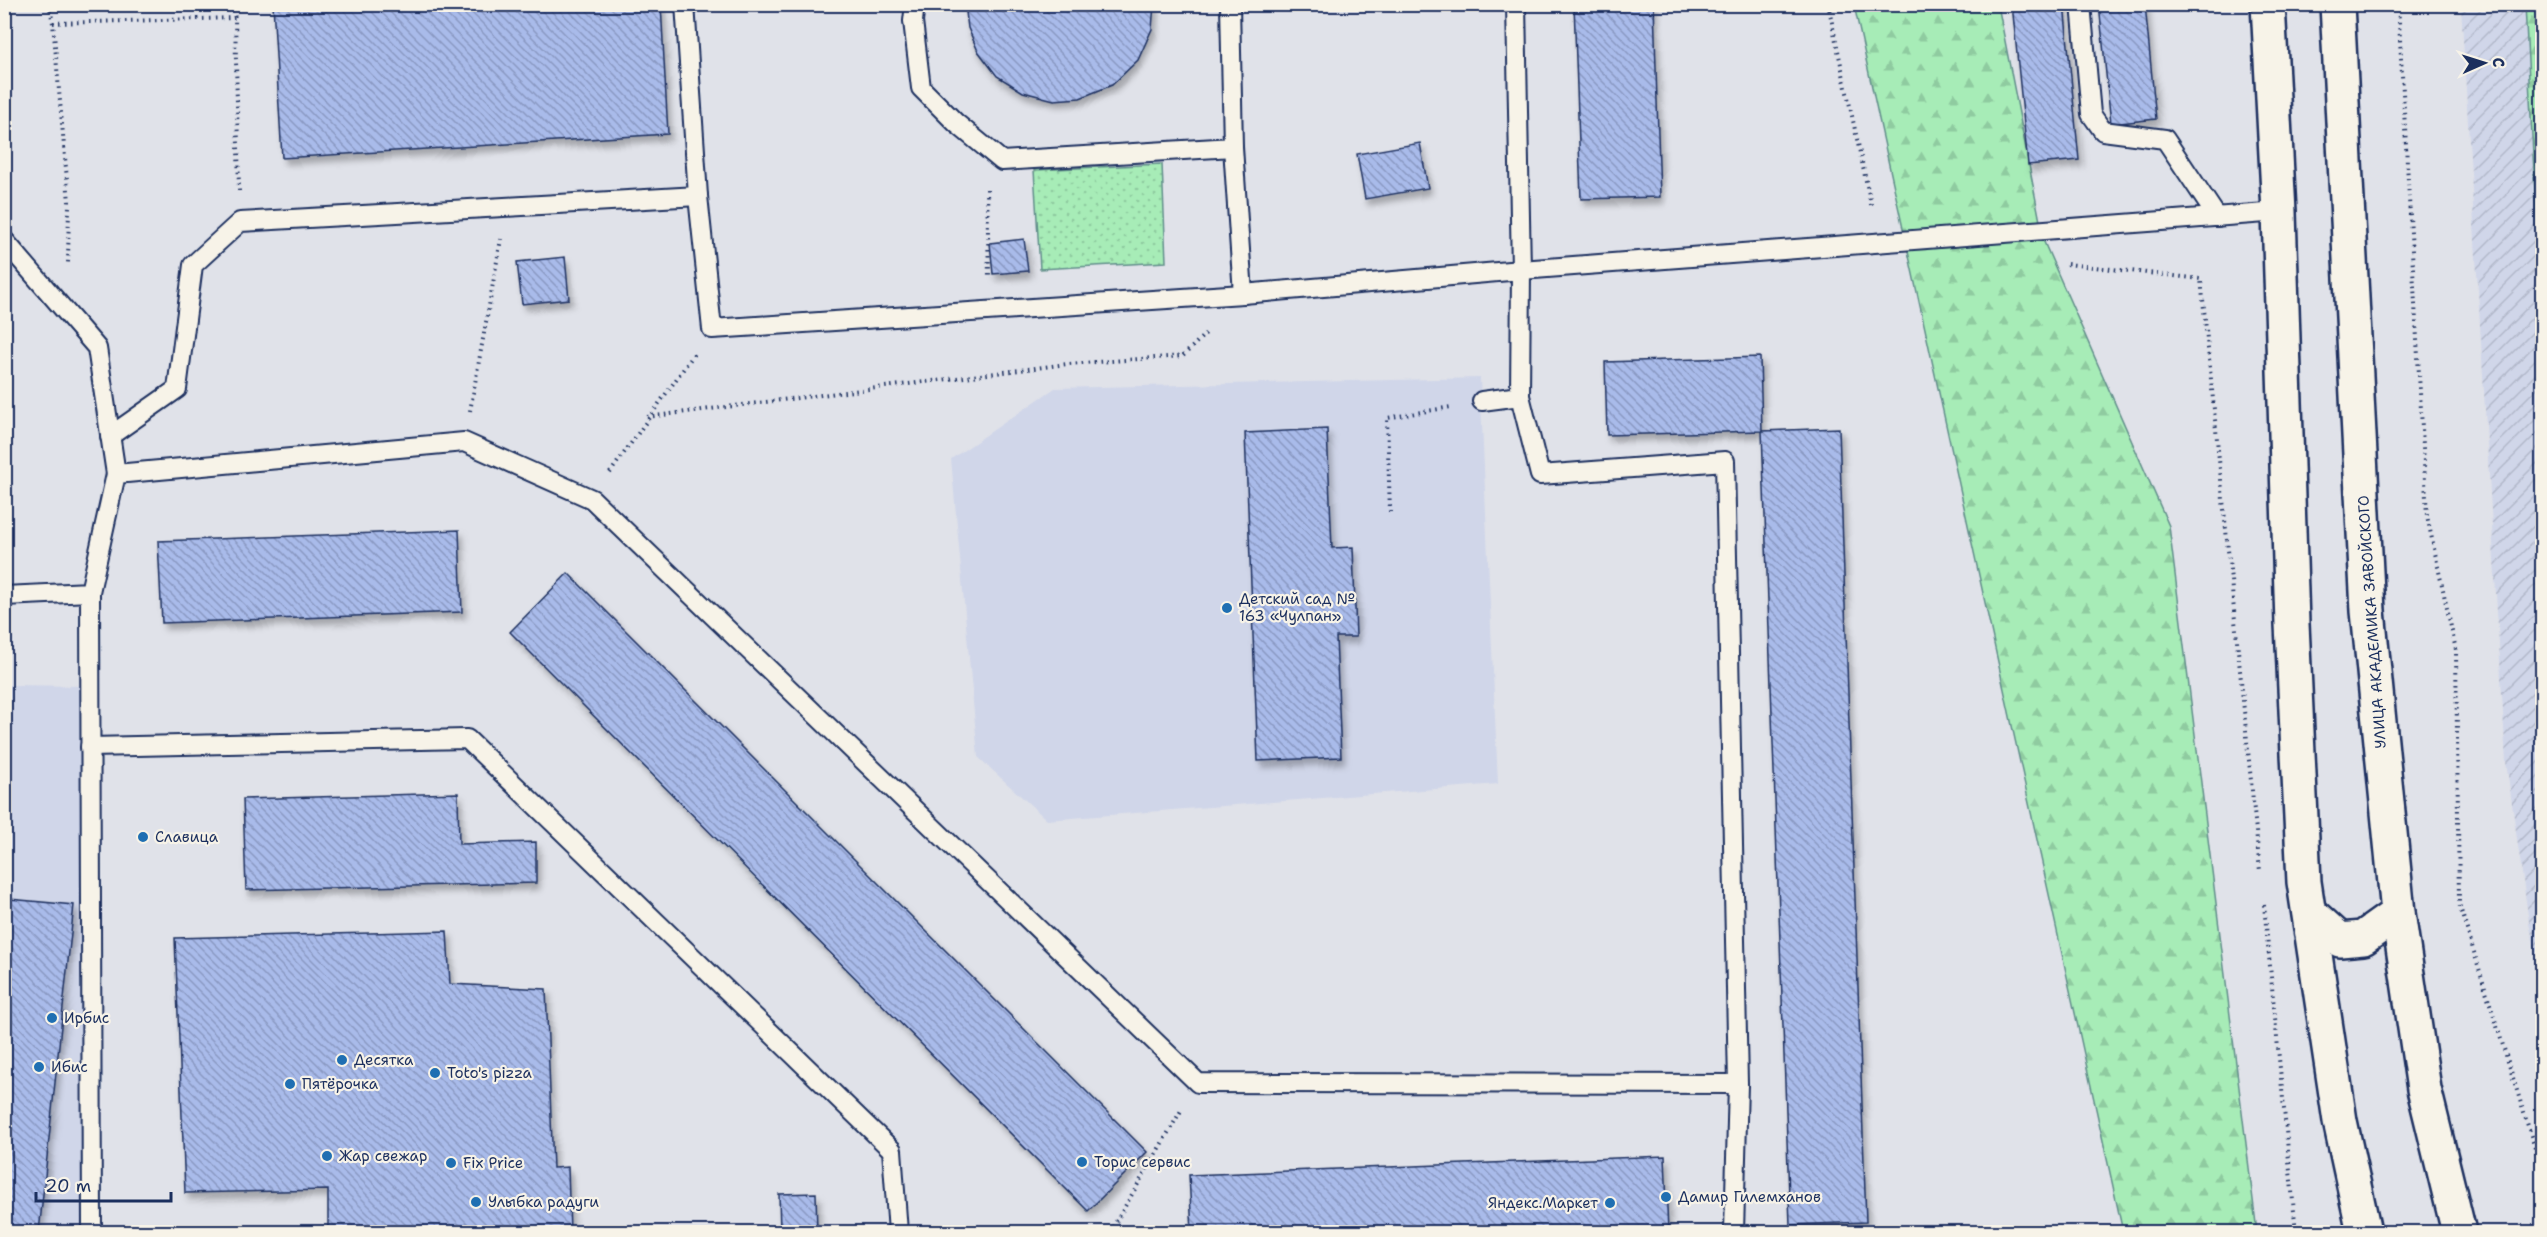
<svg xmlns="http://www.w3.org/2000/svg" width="2547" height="1237" font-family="'Shantell Sans',sans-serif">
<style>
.built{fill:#d0d6e9}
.industrial{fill:url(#industrial-furrows)}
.forest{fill:url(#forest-firs);stroke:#618e8a;stroke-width:1.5}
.park{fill:url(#park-dots);stroke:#618e8a;stroke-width:1.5}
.building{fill:url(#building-back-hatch);stroke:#1b2f5e;stroke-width:1.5;filter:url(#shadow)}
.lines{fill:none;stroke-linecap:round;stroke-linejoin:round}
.lane-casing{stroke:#1b2f5e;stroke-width:22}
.secondary-casing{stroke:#1b2f5e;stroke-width:38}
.path{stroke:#1b2f5e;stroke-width:4;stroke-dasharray:1.5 4.5;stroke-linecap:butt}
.lane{stroke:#f7f3e8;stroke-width:18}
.secondary{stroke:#f7f3e8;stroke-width:33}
.poi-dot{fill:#1f6fb2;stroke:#f7f3e8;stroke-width:2}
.labels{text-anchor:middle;stroke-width:4.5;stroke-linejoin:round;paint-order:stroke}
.poi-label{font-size:15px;fill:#1b2f5e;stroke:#f7f3e8;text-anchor:start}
.street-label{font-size:15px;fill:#1b2f5e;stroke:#f7f3e8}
</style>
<defs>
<pattern id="industrial-furrows" width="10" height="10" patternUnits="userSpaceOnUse" patternTransform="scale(1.5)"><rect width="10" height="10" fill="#d0d6e9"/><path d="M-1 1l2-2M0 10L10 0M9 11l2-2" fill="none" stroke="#b2b8ca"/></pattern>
<pattern id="forest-firs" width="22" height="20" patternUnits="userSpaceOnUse" patternTransform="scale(1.5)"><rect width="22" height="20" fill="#a7ecb7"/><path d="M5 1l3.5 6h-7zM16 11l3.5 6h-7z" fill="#8fcba0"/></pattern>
<pattern id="park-dots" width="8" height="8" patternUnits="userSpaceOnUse" patternTransform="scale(1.5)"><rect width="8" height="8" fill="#a7ecb7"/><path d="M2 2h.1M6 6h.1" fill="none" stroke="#8fcba0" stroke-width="1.8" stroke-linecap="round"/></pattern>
<pattern id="building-back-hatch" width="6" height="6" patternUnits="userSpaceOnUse" patternTransform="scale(1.5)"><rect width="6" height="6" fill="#a9bbea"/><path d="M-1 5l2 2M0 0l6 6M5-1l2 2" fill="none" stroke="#8998c1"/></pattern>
<filter id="shadow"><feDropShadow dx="3.5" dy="6" stdDeviation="3" flood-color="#0004"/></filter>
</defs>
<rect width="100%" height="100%" fill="#e0e2e9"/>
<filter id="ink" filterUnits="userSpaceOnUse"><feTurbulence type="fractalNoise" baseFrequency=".0167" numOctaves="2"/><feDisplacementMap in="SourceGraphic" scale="12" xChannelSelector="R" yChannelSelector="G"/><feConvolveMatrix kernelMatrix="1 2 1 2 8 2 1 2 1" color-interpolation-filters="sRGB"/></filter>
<g filter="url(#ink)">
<g class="built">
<path d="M1480,378L1498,784L1047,820L978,757L951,459L1055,388Z"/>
<path d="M5,685L88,686L99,1232H5L4,1210H14L5,826Z"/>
</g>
<path class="industrial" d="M2461,5H2542V981L2529,922L2506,762Z"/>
<g class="forest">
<path d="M1854,5H1998L2044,242L2169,526L2257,1232H2123Z"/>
<path d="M2525,5H2542V321Z"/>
</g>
<path class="park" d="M1162,164L1166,262L1040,269L1034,170Z"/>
<g class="building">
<path d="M273,4H661L668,134L282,158Z"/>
<path d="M965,4H1154L1152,29L1138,60L1112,85L1080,98L1054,100L1023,92L997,76L978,51L968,28Z"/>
<path d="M1574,4H1654L1660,197L1581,199Z"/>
<path d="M2012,4H2064L2079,160L2028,165Z"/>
<path d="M2099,4H2145L2156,119L2111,124Z"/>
<path d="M1420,143L1428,188L1365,199L1357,154Z"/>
<path d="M1024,239L1028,271L993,274L990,243Z"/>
<path d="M565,257L569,299L522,304L517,262Z"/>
<path d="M1760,357L1762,431L1607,435L1605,362Z"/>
<path d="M1839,428L1866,1222L1790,1225L1762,431Z"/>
<path d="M1327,429L1332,548L1353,547L1356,637H1336L1341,757L1258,761L1245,433Z"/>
<path d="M459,530L462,612L162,623L158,541Z"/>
<path d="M568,573L1147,1152L1088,1211L510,632Z"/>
<path d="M458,793L459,844L536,842V883L246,890L243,799Z"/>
<path d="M9,899L74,905L39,1232H4V943Z"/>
<path d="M447,931L450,984L546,989L553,1168L568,1167L570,1232H328V1190L185,1193L175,938Z"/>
<path d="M1665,1156L1668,1232H1192L1189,1175Z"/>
<path d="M816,1193L817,1232H780L779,1194Z"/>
<path d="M761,1229L762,1232H719V1231Z"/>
</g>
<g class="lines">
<defs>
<g id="lane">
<path d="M685,4L698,196L712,329L1243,294"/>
<path d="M915,4L913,21L921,88L956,123L1002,161L1233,147L1230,4"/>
<path d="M1516,4L1521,270L2279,212"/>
<path d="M2081,4L2091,114L2103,131L2165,139L2217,217"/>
<path d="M1233,147L1243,294L1521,270L1520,396L1482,401"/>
<path d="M4,240L97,348L116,474"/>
<path d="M1520,396L1540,475L1725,461L1738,1084L1734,1232"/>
<path d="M110,436L177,389L193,265L240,222L698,196"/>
<path d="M90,592L92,1232"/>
<path d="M4,596L90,592L116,474L464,442L592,499L1198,1083L1738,1084"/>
<path d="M90,747L467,739L892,1150L898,1232"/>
</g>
<g id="secondary">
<path d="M2268,4L2279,212L2292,624L2304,882L2340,1121L2364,1232"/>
<path d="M2337,4L2368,611L2398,913L2424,1089L2459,1232"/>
<path d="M2309,912L2340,940L2363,938L2398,913"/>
</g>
</defs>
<use href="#lane" class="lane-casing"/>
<use href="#secondary" class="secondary-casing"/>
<g class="path">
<path d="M49,4L53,23L69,202L68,264"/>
<path d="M232,4L235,18L239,191"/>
<path d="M1828,4L1872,209"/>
<path d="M2398,4L2427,516L2456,650L2459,904L2542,1171"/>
<path d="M53,23L235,18"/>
<path d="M987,189L989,277"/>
<path d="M2067,264L2201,279L2260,871"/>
<path d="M470,411L501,239"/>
<path d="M647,417L1068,364L1183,356L1208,331"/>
<path d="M610,473L694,354"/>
<path d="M1390,512L1387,418L1451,407"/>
<path d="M2264,905L2296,1232"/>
<path d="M1110,1232L1182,1109"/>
</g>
<use href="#lane" class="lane"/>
<use href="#secondary" class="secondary"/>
</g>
</g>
<g class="poi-dot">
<circle cx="1227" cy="608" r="6"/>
<circle cx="143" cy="837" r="6"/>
<circle cx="52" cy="1018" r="6"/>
<circle cx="342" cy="1060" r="6"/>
<circle cx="39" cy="1067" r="6"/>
<circle cx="435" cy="1073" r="6"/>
<circle cx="290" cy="1084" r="6"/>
<circle cx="327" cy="1156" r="6"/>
<circle cx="1082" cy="1162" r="6"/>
<circle cx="451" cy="1163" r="6"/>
<circle cx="1666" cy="1197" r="6"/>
<circle cx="476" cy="1202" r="6"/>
<circle cx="1610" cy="1203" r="6"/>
</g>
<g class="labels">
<g class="poi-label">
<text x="1239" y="604">Детский сад №<tspan x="1239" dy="17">163 «Чулпан»</tspan></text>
<text x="155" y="842">Славица</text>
<text x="64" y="1023">Ирбис</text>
<text x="354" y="1065">Десятка</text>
<text x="51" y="1072">Ибис</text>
<text x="447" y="1078">Toto's pizza</text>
<text x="302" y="1089">Пятёрочка</text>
<text x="339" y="1161">Жар свежар</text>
<text x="1094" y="1167">Торис сервис</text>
<text x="463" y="1168">Fix Price</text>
<text x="1678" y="1202">Дамир Гилемханов</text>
<text x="488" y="1207">Улыбка радуги</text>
<text x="1598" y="1208" text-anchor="end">Яндекс.Маркет</text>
</g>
<g class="street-label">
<text transform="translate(2372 622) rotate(-94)" y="5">УЛИЦА АКАДЕМИКА ЗАВОЙСКОГО</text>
</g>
</g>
<rect width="2547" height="1237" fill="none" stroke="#f7f3e8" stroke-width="24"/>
<rect x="12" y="12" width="2523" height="1213" fill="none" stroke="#1b2f5e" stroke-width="2" filter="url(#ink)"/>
<g transform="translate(2484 63) rotate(87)" stroke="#f7f3e8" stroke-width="4.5" paint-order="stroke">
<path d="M0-4.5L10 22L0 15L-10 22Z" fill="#1b2f5e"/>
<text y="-9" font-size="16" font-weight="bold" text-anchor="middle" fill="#1b2f5e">С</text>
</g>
<path d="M36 1192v9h135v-9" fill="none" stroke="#1b2f5e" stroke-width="3"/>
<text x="45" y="1192" font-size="18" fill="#1b2f5e" stroke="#f7f3e8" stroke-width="4.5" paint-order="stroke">20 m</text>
</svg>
